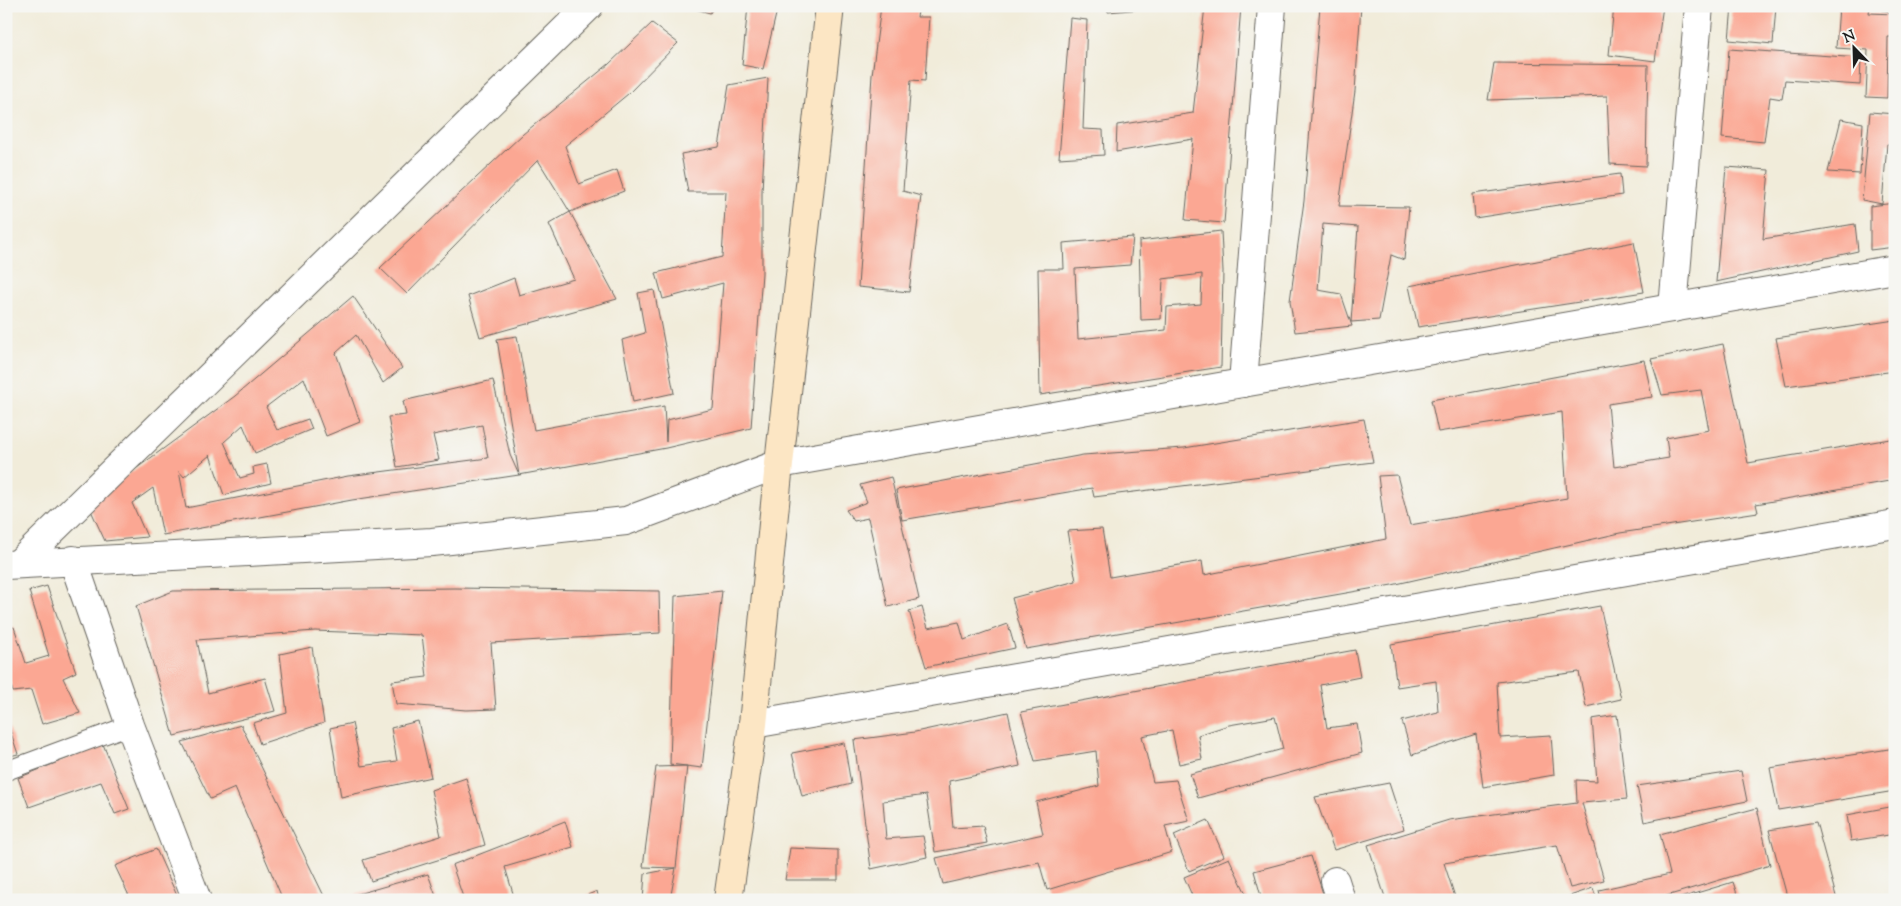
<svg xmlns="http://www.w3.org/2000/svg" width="1901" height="906" font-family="'Sorts Mill Goudy',serif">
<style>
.building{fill:#fba793}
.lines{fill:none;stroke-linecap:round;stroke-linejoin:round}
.lane-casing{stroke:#67655e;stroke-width:20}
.street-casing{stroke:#67655e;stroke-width:30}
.secondary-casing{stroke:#67655e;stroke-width:30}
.lane{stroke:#fff;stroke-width:18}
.street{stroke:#fff;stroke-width:28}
.secondary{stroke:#fce6c4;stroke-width:28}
</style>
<rect width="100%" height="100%" fill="#f6f6f2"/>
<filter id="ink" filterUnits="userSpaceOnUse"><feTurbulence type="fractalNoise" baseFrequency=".02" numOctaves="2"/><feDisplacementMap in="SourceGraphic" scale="10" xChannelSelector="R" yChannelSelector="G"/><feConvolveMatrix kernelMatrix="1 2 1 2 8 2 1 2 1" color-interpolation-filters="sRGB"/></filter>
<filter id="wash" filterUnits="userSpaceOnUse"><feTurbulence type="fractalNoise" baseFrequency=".0096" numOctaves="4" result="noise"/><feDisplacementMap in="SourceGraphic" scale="20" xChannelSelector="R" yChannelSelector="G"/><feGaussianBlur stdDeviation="1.12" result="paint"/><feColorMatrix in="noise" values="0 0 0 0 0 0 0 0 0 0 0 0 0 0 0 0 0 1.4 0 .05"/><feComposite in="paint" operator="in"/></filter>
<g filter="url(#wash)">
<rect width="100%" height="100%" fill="#f1ecda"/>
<g id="blocks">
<g class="building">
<path d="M684,6H714L710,13Z"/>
<path d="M748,6H778L763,69L742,65Z"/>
<path d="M881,6H919L917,17H929L925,81L911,80L903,191L921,196L909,292L858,287L872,75Z"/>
<path d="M1107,6H1154V8L1108,12Z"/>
<path d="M1205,6H1241L1224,223L1185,220L1193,139L1116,152L1117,125L1193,113Z"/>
<path d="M1320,6H1361L1355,91L1339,206L1409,207L1404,260L1391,255L1379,320L1351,322L1358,227L1323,224L1318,290L1341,294L1352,326L1295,332L1290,301L1304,201Z"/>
<path d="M1614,6H1663L1655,61L1609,55Z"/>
<path d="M1732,6H1776L1773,44L1729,40Z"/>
<path d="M1839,6H1870L1869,13L1895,14V37H1888L1887,98L1866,97L1868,50L1836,48Z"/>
<path d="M1881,6H1895V12L1881,10Z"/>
<path d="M1070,18L1087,20L1083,129L1103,130L1104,155L1059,158Z"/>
<path d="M652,23L678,43L628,94L565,146L579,184L617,170L624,191L570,212L538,160L407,294L380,268L523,134L609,64Z"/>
<path d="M1729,49L1861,58L1860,85L1785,80L1782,99L1770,97L1764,142L1722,138Z"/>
<path d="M1494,63L1648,65L1646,166L1610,164L1607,96L1488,100Z"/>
<path d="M768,78L762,191V273L751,428L666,448L519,475L352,500L163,535L153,488L132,503L147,537L105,541L88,504L235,396L353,296L402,368L383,383L356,335L336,353L360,422L326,436L304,378L266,407L277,430L308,419L312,429L255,453L243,425L224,442L240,478L254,474L253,467L267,464L271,483L224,495L210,455L184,477L179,471L186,508L348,476L488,458L482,425L433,435L439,460L397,467L388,417L406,415L403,401L493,380L510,455L519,475L497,339L517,336L534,430L664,406L666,442L667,420L713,409L723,283L663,299L656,273L722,257L726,192H688L681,154L719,147L729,85Z"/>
<path d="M1870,112L1895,114V144H1887L1882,204L1862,200Z"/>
<path d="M1841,119L1863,123L1860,174L1828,172Z"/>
<path d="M1726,167L1769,170L1763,239L1855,224L1858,251L1716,282Z"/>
<path d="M1620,174L1622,195L1475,218L1473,194Z"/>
<path d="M1895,203V247L1870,250V206Z"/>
<path d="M570,212L617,299L480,337L468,296L514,278L519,295L574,279L549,224Z"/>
<path d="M1221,231L1223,271L1221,367L1040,395L1038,269H1064L1063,243L1133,237L1130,265L1075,269L1078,339L1166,330L1167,307L1201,304L1202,274L1163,279L1161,319L1141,320L1139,241Z"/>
<path d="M1634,242L1644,292L1418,327L1409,286Z"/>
<path d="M654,290L674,393L633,402L622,340L645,333L638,293Z"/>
<path d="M1895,320V371L1786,386L1776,338Z"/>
<path d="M1723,344L1748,463L1890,439L1895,458V480L1756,504L1758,512L1620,533L1392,585L1026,649L1012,598L1076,581L1067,531L1102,529L1110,577L1202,561L1204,575L1386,539L1378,476L1397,475L1410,525L1567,498L1562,412L1438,432L1431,400L1644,360L1652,397L1608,404L1614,467L1669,458L1666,438L1709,430L1701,390L1662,395L1651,359Z"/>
<path d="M1364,419L1373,462L1094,497L1092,488L902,520L896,490L1083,455L1184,448Z"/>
<path d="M891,477L919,599L888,607L868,518L854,521L846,510L867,502L860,485Z"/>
<path d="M47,586L76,672L63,678L80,713L42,724L31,690L13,692L6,671V629L14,627L26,663L49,656L29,591Z"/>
<path d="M455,588L659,591L660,633L491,643L496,709L466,710L396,704L392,681L427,677L422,635L315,631L197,640L208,693L265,678L275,711L174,736L136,606L173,591Z"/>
<path d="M722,591L702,768L670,764L675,596Z"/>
<path d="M1600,606L1621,699L1586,707L1579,672L1497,682L1500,738L1551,735L1554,775L1483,787L1476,734L1412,755L1402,721L1438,712L1436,681L1397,687L1391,644Z"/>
<path d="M922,607L928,628L959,622L964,640L1008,624L1015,648L926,667L909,611Z"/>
<path d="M312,647L324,723L260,744L253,723L287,713L280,654Z"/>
<path d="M1355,650L1360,677L1320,685L1327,728L1357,724L1362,753L1198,798L1190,774L1283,749L1275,717L1229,725L1198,735L1202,759L1179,764L1172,730L1142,736L1153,782L1176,780L1189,821L1165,826L1172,852L1047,890L1039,862L943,884L936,858L1043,834L1036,802L1099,786L1096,751L1035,761L1021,712Z"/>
<path d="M1008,712L1020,766L949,781L953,828L983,826L987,843L935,852L926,795L883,801L886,839L923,836L927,857L871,869L854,740L915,732Z"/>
<path d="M1617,715L1627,799L1582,803L1604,880L1570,888L1557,845L1444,863L1456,900H1386L1368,845L1449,820L1577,803L1576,780L1597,781L1592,719Z"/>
<path d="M6,718L18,754L6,757Z"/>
<path d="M418,721L431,777L341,797L330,728L352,723L361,766L397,761L391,728Z"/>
<path d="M241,725L325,898V900H283L235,788L210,799L182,742Z"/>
<path d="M844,743L851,784L802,796L792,753Z"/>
<path d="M103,744L129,809L115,814L101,782L29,807L18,778Z"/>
<path d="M1895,748V791L1778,810L1770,768Z"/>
<path d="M687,766L676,868L643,867L656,767Z"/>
<path d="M1741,771L1747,801L1644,822L1637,786Z"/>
<path d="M466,778L485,845L371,881L363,860L441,836L431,790Z"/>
<path d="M1389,783L1404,829L1334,850L1315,797Z"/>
<path d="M1895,806V834L1851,841L1847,815Z"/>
<path d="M1757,808L1770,865L1653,900H1601L1599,890L1670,874L1660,834Z"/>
<path d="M1208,820L1224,856L1189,871L1174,835Z"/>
<path d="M565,821L573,847L505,867L515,900H464L452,865Z"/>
<path d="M1816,822L1837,900H1788L1769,830Z"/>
<path d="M790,848L838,850V880H785Z"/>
<path d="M156,849L179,900H131L115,866Z"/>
<path d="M1311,856L1325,900H1262L1254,871Z"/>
<path d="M1229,858L1249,900H1194L1184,877Z"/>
<path d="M676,868L670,900H643L645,874Z"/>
<path d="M428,874L437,899L340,900V899Z"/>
<path d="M1733,882L1739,900H1677V899Z"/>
<path d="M1593,888L1597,900H1564V898Z"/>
<path d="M597,891L599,900H576Z"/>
</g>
</g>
</g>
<g filter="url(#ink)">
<use href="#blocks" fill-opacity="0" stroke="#67655e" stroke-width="1"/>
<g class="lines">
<defs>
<path id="lane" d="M6,771L130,725"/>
<g id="street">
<path d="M1673,308L1699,6"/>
<path d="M1243,383L1272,6"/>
<path d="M73,560L130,725L197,900"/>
<path d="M18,564L589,6"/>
<path d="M6,565L432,542L626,521L779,464L1895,269"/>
<path d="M753,724L1895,524"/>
<path d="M1335,881L1341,900"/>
</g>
<path id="secondary" d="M728,900L753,724L779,464L830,6"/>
</defs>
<use href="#lane" class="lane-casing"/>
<use href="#street" class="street-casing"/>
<use href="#secondary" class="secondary-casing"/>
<use href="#lane" class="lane"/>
<use href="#street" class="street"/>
<use href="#secondary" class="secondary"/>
</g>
</g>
<rect width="1901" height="906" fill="none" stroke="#f6f6f2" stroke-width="25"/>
<g transform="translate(1854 48) rotate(337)" stroke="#f6f6f2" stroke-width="4" paint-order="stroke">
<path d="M0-4L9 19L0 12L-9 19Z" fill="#1c1c1c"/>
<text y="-8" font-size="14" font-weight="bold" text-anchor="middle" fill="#1c1c1c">N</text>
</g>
</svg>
